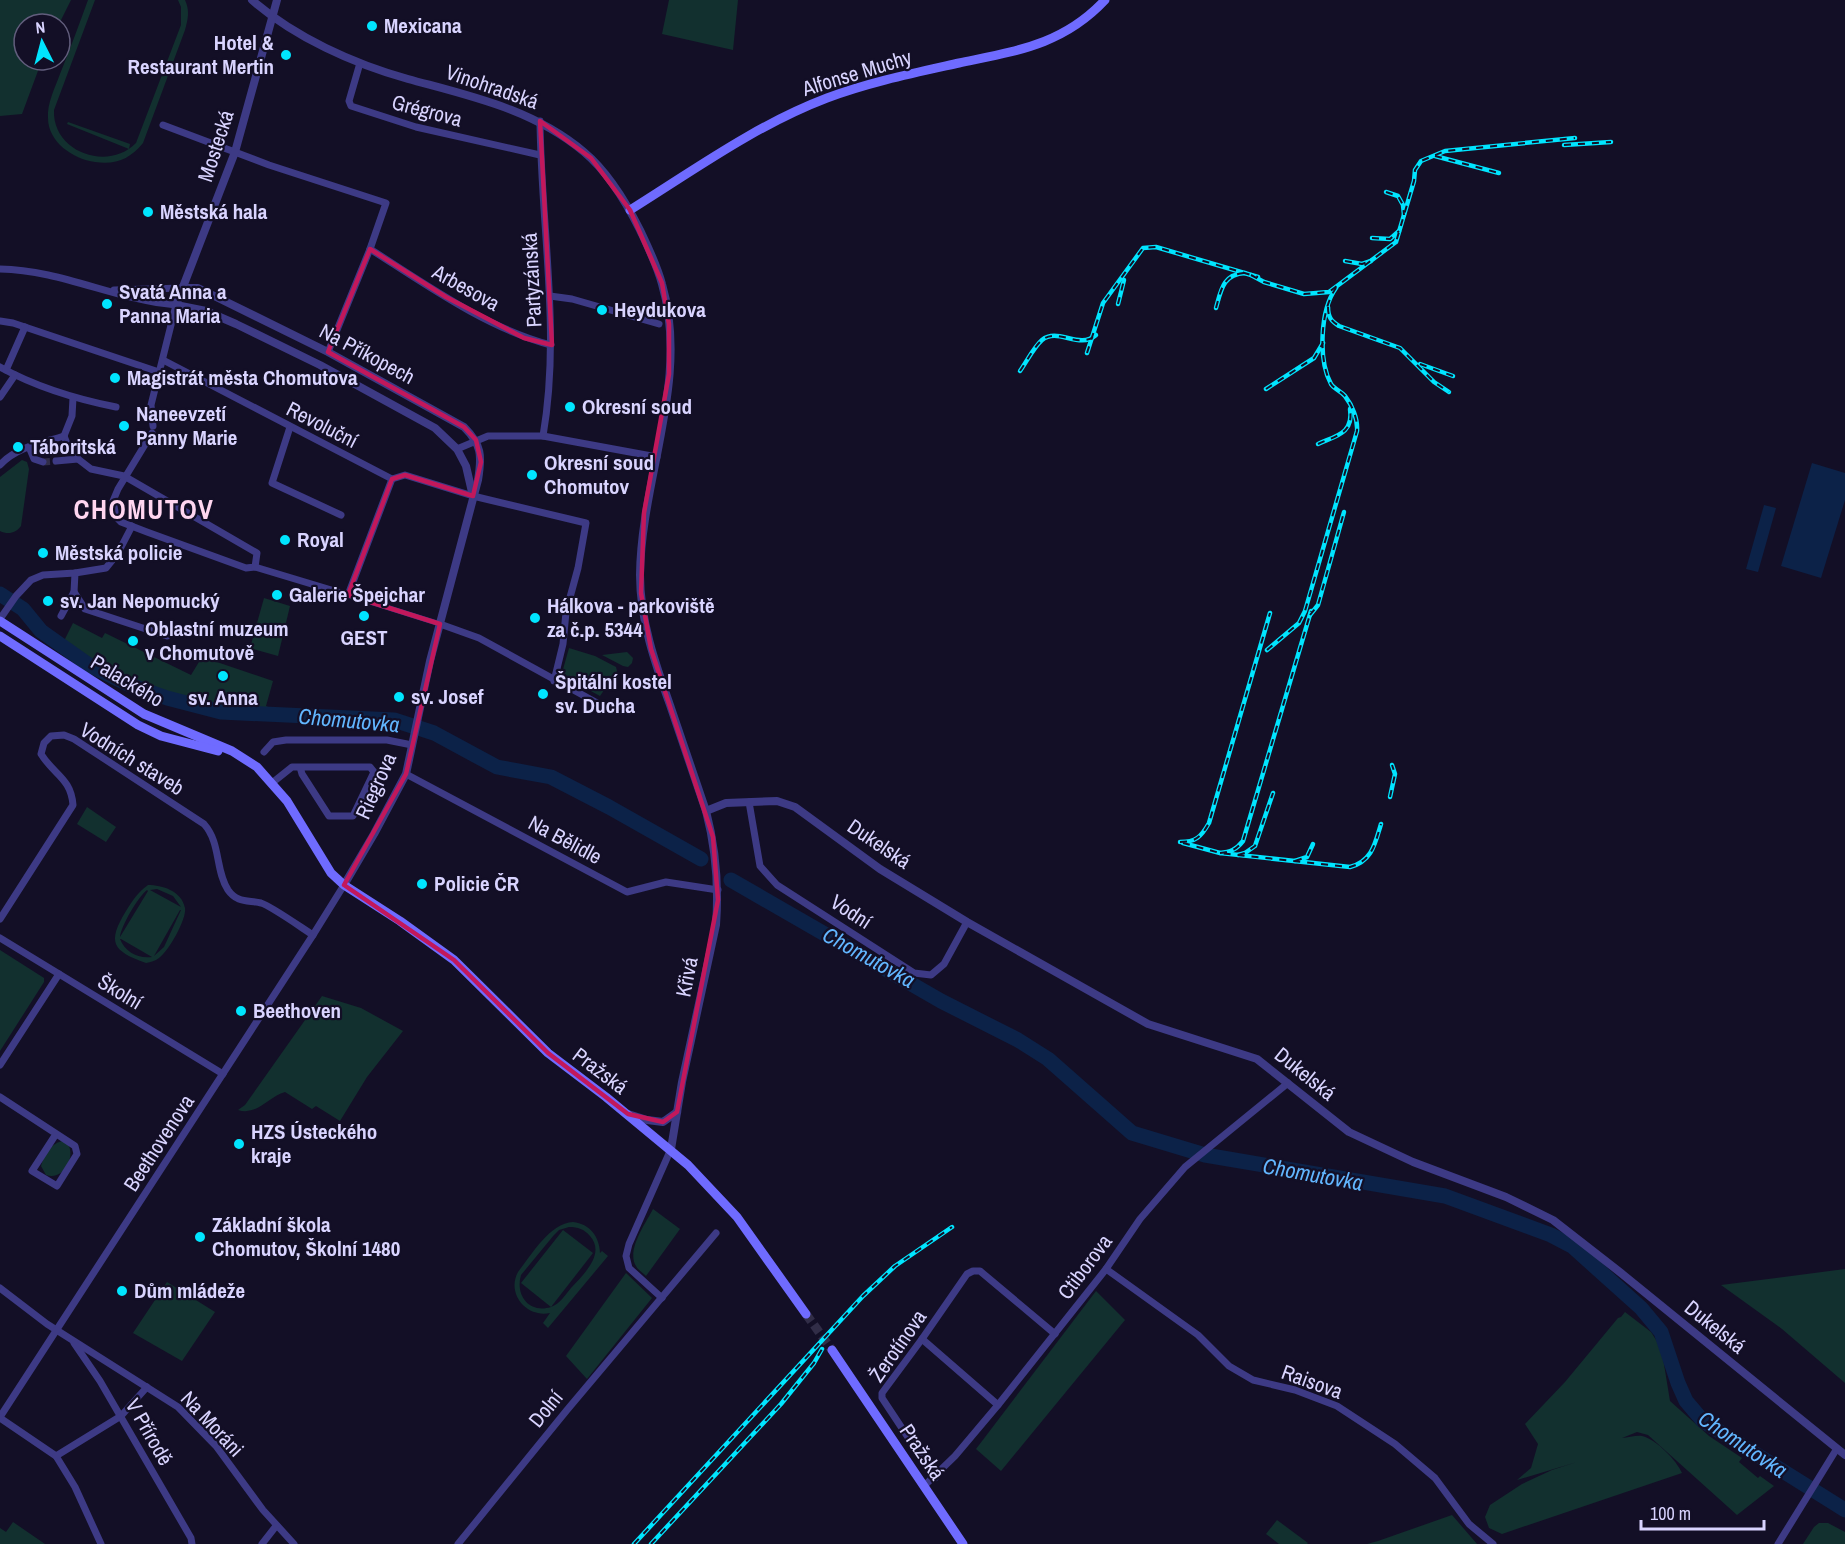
<svg xmlns="http://www.w3.org/2000/svg" width="1845" height="1544" font-family="'Archivo Narrow',sans-serif">
<style>
.green{fill:#12302f;fill-rule:evenodd}
.water{fill:#0c2248}
.lines{fill:none;stroke-linecap:round;stroke-linejoin:round}
.river{stroke:#0c2248;stroke-width:15}
.minor-tunnel{stroke:#312d47;stroke-width:7;stroke-dasharray:7 3.5;stroke-linecap:butt}
.secondary-tunnel{stroke:#312d47;stroke-width:9;stroke-dasharray:9 4.5;stroke-linecap:butt}
.pedestrian{stroke:#3d3a85;stroke-width:5}
.minor{stroke:#3d3a85;stroke-width:7}
.tertiary{stroke:#3d3a85;stroke-width:8}
.secondary{stroke:#6f6bff;stroke-width:9}
.rail-casing{stroke:#00e5ff;stroke-width:4.5}
.rail{stroke:#130f26;stroke-width:2;stroke-dasharray:7;stroke-linecap:butt}
.marked{fill:none;stroke:#c2185b;stroke-width:4.5;stroke-linejoin:round}
.poi-dot{fill:#00e5ff;stroke:#130f26;stroke-width:2}
.labels{text-anchor:middle;stroke-width:4.5;stroke-linejoin:round;paint-order:stroke}
.poi-label{font-size:21px;font-weight:bold;fill:#d9d4ff;stroke:#130f26;text-anchor:start}
.street-label{font-size:21px;fill:#d9d4ff;stroke:#130f26}
.water-label{font-size:22px;font-style:italic;fill:#62b6ff;stroke:#130f26}
.district-label{font-size:27px;font-weight:bold;letter-spacing:1.5px;fill:#ffd6f0;stroke:#130f26}
</style>
<rect width="100%" height="100%" fill="#130f26"/>
<g class="green">
<path d="M0,0H71L59,24H24V60H42L22,114L0,116Z"/>
<path d="M88,0H95L54,110C52,152 108,172 136,143L181,25V7L178,0H185C190,11 188,19 185,30L143,143C130,159 116,165 95,162C73,159 48,142 48,118C47,103 55,88 60,74C70,49 79,25 88,0Z"/>
<path d="M669,0H738L733,50L662,34Z"/>
<path d="M68,122L130,144L129,149L67,124Z"/>
<path d="M22,460L27,462L29,469L21,526C16,533 8,535 0,531V477Z"/>
<path d="M264,598L290,606L278,656L250,648Z"/>
<path d="M73,623L102,638L105,633L191,675L202,657L273,681L266,706L270,708L268,712C256,712 243,712 231,710C173,702 109,678 63,643Z"/>
<path d="M569,648L595,656L616,667L617,671L600,696L563,676L562,673Z"/>
<path d="M627,652L633,658L632,663L628,667L623,666L602,655Z"/>
<path d="M87,807L116,827L106,842L77,824Z"/>
<path d="M148,885C162,885 182,891 185,908C187,919 168,952 159,958C155,961 151,962 146,963C112,951 107,942 126,911C133,900 138,892 148,885ZM157,889L173,896L181,907L150,890ZM147,890L148,891L120,937C121,926 138,897 147,890ZM181,910L164,947L154,956L180,910ZM120,939H121L152,957C138,959 125,952 120,939Z"/>
<path d="M0,950L44,978V982L0,1051Z"/>
<path d="M322,996L361,1008L403,1031L367,1077L340,1121L316,1106L312,1109L285,1092C268,1097 257,1116 238,1110L245,1105Z"/>
<path d="M62,1141L68,1144C76,1158 63,1181 46,1175L41,1166C44,1155 50,1144 62,1141Z"/>
<path d="M653,1209L680,1229L646,1276C643,1273 638,1270 636,1266C626,1250 646,1223 653,1209Z"/>
<path d="M573,1222C590,1224 599,1236 600,1253L602,1251L608,1256L548,1328L543,1323L550,1313C527,1318 506,1294 518,1272C532,1254 550,1223 573,1222ZM569,1227C578,1227 584,1229 590,1236C606,1254 583,1275 571,1288C565,1295 560,1304 551,1307L593,1253L563,1230L521,1283L551,1307C529,1314 515,1295 521,1275L554,1235L559,1230Z"/>
<path d="M1845,1269V1383L1782,1329L1721,1285Z"/>
<path d="M626,1273L652,1298L587,1379L566,1356Z"/>
<path d="M167,1282L215,1312L182,1361L133,1333Z"/>
<path d="M1096,1291L1125,1320L1001,1471L976,1449Z"/>
<path d="M1625,1312L1651,1332L1658,1343L1662,1352L1670,1401L1709,1436L1742,1458L1739,1462L1758,1478L1760,1476L1774,1486L1737,1515L1648,1435L1637,1432L1622,1438C1628,1438 1636,1435 1642,1436C1656,1439 1677,1461 1682,1473L1502,1534L1489,1528L1485,1517L1490,1505L1522,1484L1552,1470L1577,1462L1517,1480L1531,1468L1538,1444L1525,1424L1565,1382L1618,1318L1621,1317Z"/>
<path d="M1452,1515L1477,1544H1367L1378,1541Z"/>
<path d="M1277,1520L1308,1543L1307,1544H1279L1266,1534Z"/>
<path d="M13,1522L45,1544H0V1528L6,1532Z"/>
<path d="M1819,1523H1828L1845,1532V1544H1803L1814,1527Z"/>
</g>
<g class="water">
<path d="M1812,463L1845,473V500L1821,578L1781,566Z"/>
<path d="M1764,505L1776,508L1758,572L1746,569Z"/>
</g>
<g class="lines">
<g class="river">
<path d="M0,594L23,609L41,631L89,665L130,685L167,698L221,712L394,720L434,733L497,767L551,777L609,807L701,859"/>
<path d="M731,880L941,1001L1018,1040L1048,1059L1132,1133L1205,1155L1445,1196L1551,1235L1572,1246L1641,1308L1661,1332L1678,1383L1686,1401L1703,1421L1845,1510"/>
</g>
<path class="minor-tunnel" d="M43,462L56,461"/>
<path class="secondary-tunnel" d="M806,1314L832,1350"/>
<path class="pedestrian" d="M348,595L440,624"/>
<g class="minor">
<path d="M360,63L349,101L351,106L416,127L540,155"/>
<path d="M540,121C541,227 561,332 543,436"/>
<path d="M163,125L269,165L386,203L370,249L328,352"/>
<path d="M370,249C425,284 488,329 551,345"/>
<path d="M0,269C61,270 116,300 176,305L151,405L153,426"/>
<path d="M114,290L183,288"/>
<path d="M550,296L572,299L659,324"/>
<path d="M0,321L13,323L159,372"/>
<path d="M163,360L392,479L405,475L473,496L586,523L578,568L566,612L563,644L554,681"/>
<path d="M0,367C36,387 76,399 116,407"/>
<path d="M6,370L25,327"/>
<path d="M0,397L15,375"/>
<path d="M290,427L272,483L341,515"/>
<path d="M64,436L68,446L78,459L91,469L124,476L257,553L255,567L246,568L147,532L121,522L116,517L113,501L118,489L152,433"/>
<path d="M64,436L72,416L73,398"/>
<path d="M29,447L34,459L43,462"/>
<path d="M457,449L488,436H543L657,457"/>
<path d="M56,461L78,459"/>
<path d="M0,465C16,447 42,443 64,436"/>
<path d="M255,567L348,595L392,479"/>
<path d="M75,573L74,592L85,609L167,636"/>
<path d="M61,616L74,592"/>
<path d="M0,619L16,596L31,580L43,575L75,573L106,568L118,553L132,526"/>
<path d="M440,624L479,638L599,704"/>
<path d="M264,752L273,742L286,740H387L412,745"/>
<path d="M406,774L627,892L666,882L718,890"/>
<path d="M272,783L292,767H370L374,772L353,816H329L302,774L300,767"/>
<path d="M749,802L760,866L777,885L914,973L931,975L944,964L967,922"/>
<path d="M0,919L73,805C71,778 54,775 41,754L44,743L51,736L64,735L74,739L204,824C221,843 215,870 228,890C237,903 248,900 261,903C271,906 302,928 313,935"/>
<path d="M0,938L223,1074"/>
<path d="M0,1065L59,974"/>
<path d="M0,1097L75,1146L77,1154L57,1186L32,1171L56,1134"/>
<path d="M1106,1269L1198,1335L1229,1366L1253,1380L1295,1390L1337,1406L1395,1444L1435,1478L1469,1524L1493,1544"/>
<path d="M0,1288L47,1324L178,1407L216,1446L263,1510L294,1544"/>
<path d="M662,1298L629,1268L626,1256L629,1244L671,1149"/>
<path d="M922,1339L998,1405"/>
<path d="M74,1343L100,1381L191,1538L192,1544"/>
<path d="M0,1417L313,935L344,885"/>
<path d="M0,1418L56,1456L75,1487L101,1544"/>
<path d="M56,1456L121,1416L147,1387"/>
<path d="M935,1478L882,1398V1393L922,1339L967,1274L973,1271H980L1055,1334"/>
<path d="M924,1486L955,1456L998,1405L1106,1269L1140,1219L1185,1167L1288,1083"/>
<path d="M262,1544L276,1526"/>
<path d="M458,1544L567,1410L716,1233"/>
<path d="M1778,1544L1836,1450"/>
</g>
<g class="tertiary">
<path d="M252,0C294,37 354,64 408,79C470,96 533,109 584,152C608,172 626,202 640,230C648,247 657,265 662,284C690,381 641,478 640,575C640,620 655,663 670,705C682,740 694,776 706,811C716,849 719,885 716,925L682,1082L671,1149"/>
<path d="M277,0L235,152L176,305L206,311L236,324L320,365L435,428L457,449L466,466L472,492"/>
<path d="M183,288H198L328,352L464,427C482,445 482,456 478,480L430,661L406,774L374,834L344,885"/>
<path d="M706,811L726,803L777,801L795,807L880,869L967,922L1148,1024L1257,1059L1349,1132L1413,1162L1506,1197L1553,1220L1621,1273L1845,1455"/>
<path d="M628,1114L647,1120L663,1122L677,1112"/>
</g>
<g class="secondary">
<path d="M630,210C694,170 756,125 827,98C870,82 914,73 959,63C1016,51 1063,45 1105,0"/>
<path d="M0,621L144,714L232,751L257,767L287,801L331,873L344,885L400,921L454,960L548,1053L606,1097L688,1165L737,1217L806,1314"/>
<path d="M0,636L138,725L161,736L218,751"/>
<path d="M832,1350L963,1544"/>
</g>
<defs>
<g id="rail">
<path d="M1564,145L1611,142"/>
<path d="M1435,156L1499,173"/>
<path d="M1386,192L1398,196L1403,205L1404,215"/>
<path d="M1372,238L1390,239L1399,231"/>
<path d="M1345,261L1362,264L1371,261"/>
<path d="M1251,275L1264,282L1304,294L1329,292L1396,242L1414,181L1415,170L1421,161L1445,151L1575,138"/>
<path d="M1118,304L1124,280"/>
<path d="M1328,307C1328,317 1331,321 1339,326L1400,348L1434,382L1449,392"/>
<path d="M1216,308C1221,290 1223,274 1245,273"/>
<path d="M1087,353L1103,303L1143,248L1156,247L1258,277"/>
<path d="M1420,364L1453,376"/>
<path d="M1020,371C1027,361 1034,347 1042,340C1058,327 1079,350 1096,335"/>
<path d="M1266,389L1314,358L1323,343"/>
<path d="M1318,444C1335,436 1354,434 1350,409"/>
<path d="M1310,615L1318,605L1344,512"/>
<path d="M1267,650L1299,623L1305,611L1357,431C1358,419 1352,405 1345,396C1341,391 1334,389 1331,384C1318,360 1320,310 1336,288"/>
<path d="M1390,797L1395,774L1392,765"/>
<path d="M1180,842C1196,842 1201,837 1209,823L1270,613"/>
<path d="M1183,843L1220,853L1350,867C1372,861 1375,844 1381,824"/>
<path d="M1220,853C1230,852 1236,850 1243,841L1311,611"/>
<path d="M1238,855L1245,853L1255,846L1273,793"/>
<path d="M1295,861L1307,857L1313,844"/>
<path d="M634,1544L863,1296L895,1266L952,1227"/>
<path d="M651,1544L781,1404L814,1363L822,1349"/>
</g>
</defs>
<use href="#rail" class="rail-casing"/>
<use href="#rail" class="rail"/>
</g>
<path class="marked" d="M540,121L591,158L630,210L662,283L669,324V374L644,513L641,593L651,649L713,837L718,900L677,1112L663,1122L628,1114L548,1053L454,960L344,885L406,774L440,624L348,595L392,479L405,475L473,496L481,462L476,440L464,427L328,352L370,249L446,297L524,338L552,345Z"/>
<g class="poi-dot">
<circle cx="372" cy="26" r="6"/>
<circle cx="286" cy="55" r="6"/>
<circle cx="148" cy="212" r="6"/>
<circle cx="107" cy="304" r="6"/>
<circle cx="602" cy="310" r="6"/>
<circle cx="115" cy="378" r="6"/>
<circle cx="570" cy="407" r="6"/>
<circle cx="124" cy="426" r="6"/>
<circle cx="18" cy="447" r="6"/>
<circle cx="532" cy="475" r="6"/>
<circle cx="285" cy="540" r="6"/>
<circle cx="43" cy="553" r="6"/>
<circle cx="277" cy="595" r="6"/>
<circle cx="48" cy="601" r="6"/>
<circle cx="364" cy="616" r="6"/>
<circle cx="535" cy="618" r="6"/>
<circle cx="133" cy="641" r="6"/>
<circle cx="223" cy="676" r="6"/>
<circle cx="543" cy="694" r="6"/>
<circle cx="399" cy="697" r="6"/>
<circle cx="422" cy="884" r="6"/>
<circle cx="241" cy="1011" r="6"/>
<circle cx="239" cy="1144" r="6"/>
<circle cx="200" cy="1237" r="6"/>
<circle cx="122" cy="1291" r="6"/>
</g>
<g class="labels">
<g class="poi-label">
<text x="384" y="33">Mexicana</text>
<text x="274" y="50" text-anchor="end">Hotel &amp;<tspan x="274" dy="24">Restaurant Mertin</tspan></text>
<text x="160" y="219">Městská hala</text>
<text x="119" y="299">Svatá Anna a<tspan x="119" dy="24">Panna Maria</tspan></text>
<text x="614" y="317">Heydukova</text>
<text x="127" y="385">Magistrát města Chomutova</text>
<text x="582" y="414">Okresní soud</text>
<text x="136" y="421">Naneevzetí<tspan x="136" dy="24">Panny Marie</tspan></text>
<text x="30" y="454">Táboritská</text>
<text x="544" y="470">Okresní soud<tspan x="544" dy="24">Chomutov</tspan></text>
<text x="297" y="547">Royal</text>
<text x="55" y="560">Městská policie</text>
<text x="289" y="602">Galerie Špejchar</text>
<text x="60" y="608">sv. Jan Nepomucký</text>
<text x="547" y="613">Hálkova - parkoviště<tspan x="547" dy="24">za č.p. 5344</tspan></text>
<text x="145" y="636">Oblastní muzeum<tspan x="145" dy="24">v Chomutově</tspan></text>
<text x="364" y="645" text-anchor="middle">GEST</text>
<text x="555" y="689">Špitální kostel<tspan x="555" dy="24">sv. Ducha</tspan></text>
<text x="411" y="704">sv. Josef</text>
<text x="223" y="705" text-anchor="middle">sv. Anna</text>
<text x="434" y="891">Policie ČR</text>
<text x="253" y="1018">Beethoven</text>
<text x="251" y="1139">HZS Ústeckého<tspan x="251" dy="24">kraje</tspan></text>
<text x="212" y="1232">Základní škola<tspan x="212" dy="24">Chomutov, Školní 1480</tspan></text>
<text x="134" y="1298">Dům mládeže</text>
</g>
<g class="street-label">
<text transform="translate(857 73) rotate(-17)" y="7">Alfonse Muchy</text>
<text transform="translate(492 87) rotate(19)" y="7">Vinohradská</text>
<text transform="translate(427 111) rotate(15)" y="7">Grégrova</text>
<text transform="translate(216 146) rotate(-72)" y="7">Mostecká</text>
<text transform="translate(532 280) rotate(-93)" y="7">Partyzánská</text>
<text transform="translate(466 288) rotate(29)" y="7">Arbesova</text>
<text transform="translate(367 354) rotate(28)" y="7">Na Příkopech</text>
<text transform="translate(322 425) rotate(27)" y="7">Revoluční</text>
<text transform="translate(127 681) rotate(31)" y="7">Palackého</text>
<text transform="translate(132 759) rotate(32)" y="7">Vodních staveb</text>
<text transform="translate(376 786) rotate(-66)" y="7">Riegrova</text>
<text transform="translate(565 840) rotate(28)" y="7">Na Bělidle</text>
<text transform="translate(879 844) rotate(34)" y="7">Dukelská</text>
<text transform="translate(851 912) rotate(33)" y="7">Vodní</text>
<text transform="translate(687 977) rotate(-79)" y="7">Křivá</text>
<text transform="translate(120 992) rotate(31)" y="7">Školní</text>
<text transform="translate(600 1071) rotate(37)" y="7">Pražská</text>
<text transform="translate(1305 1074) rotate(39)" y="7">Dukelská</text>
<text transform="translate(159 1143) rotate(-57)" y="7">Beethovenova</text>
<text transform="translate(1085 1267) rotate(-53)" y="7">Ctiborova</text>
<text transform="translate(1715 1327) rotate(39)" y="7">Dukelská</text>
<text transform="translate(898 1346) rotate(-55)" y="7">Žerotínova</text>
<text transform="translate(1312 1382) rotate(20)" y="7">Raisova</text>
<text transform="translate(546 1409) rotate(-51)" y="7">Dolní</text>
<text transform="translate(212 1424) rotate(47)" y="7">Na Moráni</text>
<text transform="translate(149 1432) rotate(60)" y="7">V Přírodě</text>
<text transform="translate(922 1452) rotate(56)" y="7">Pražská</text>
</g>
<g class="water-label">
<text transform="translate(349 720) rotate(5)" y="8">Chomutovka</text>
<text transform="translate(869 957) rotate(29)" y="8">Chomutovka</text>
<text transform="translate(1313 1174) rotate(10)" y="8">Chomutovka</text>
<text transform="translate(1743 1444) rotate(34)" y="8">Chomutovka</text>
</g>
<g class="district-label">
<text x="144" y="519">CHOMUTOV</text>
</g>
</g>
<g transform="translate(42 42) rotate(354)"><circle r="28" fill="#130f26" stroke="#625e7d" stroke-width="1.5"/>
<path d="M0-4.5L10 22L0 15L-10 22Z" fill="#00e5ff"/>
<text y="-9" font-size="16" font-weight="bold" text-anchor="middle" fill="#d9d4ff">N</text>
</g>
<path d="M1641 1520v9h123v-9" fill="none" stroke="#d9d4ff" stroke-width="3"/>
<text x="1650" y="1520" font-size="18" fill="#d9d4ff" stroke="#130f26" stroke-width="4.5" paint-order="stroke">100 m</text>
</svg>
